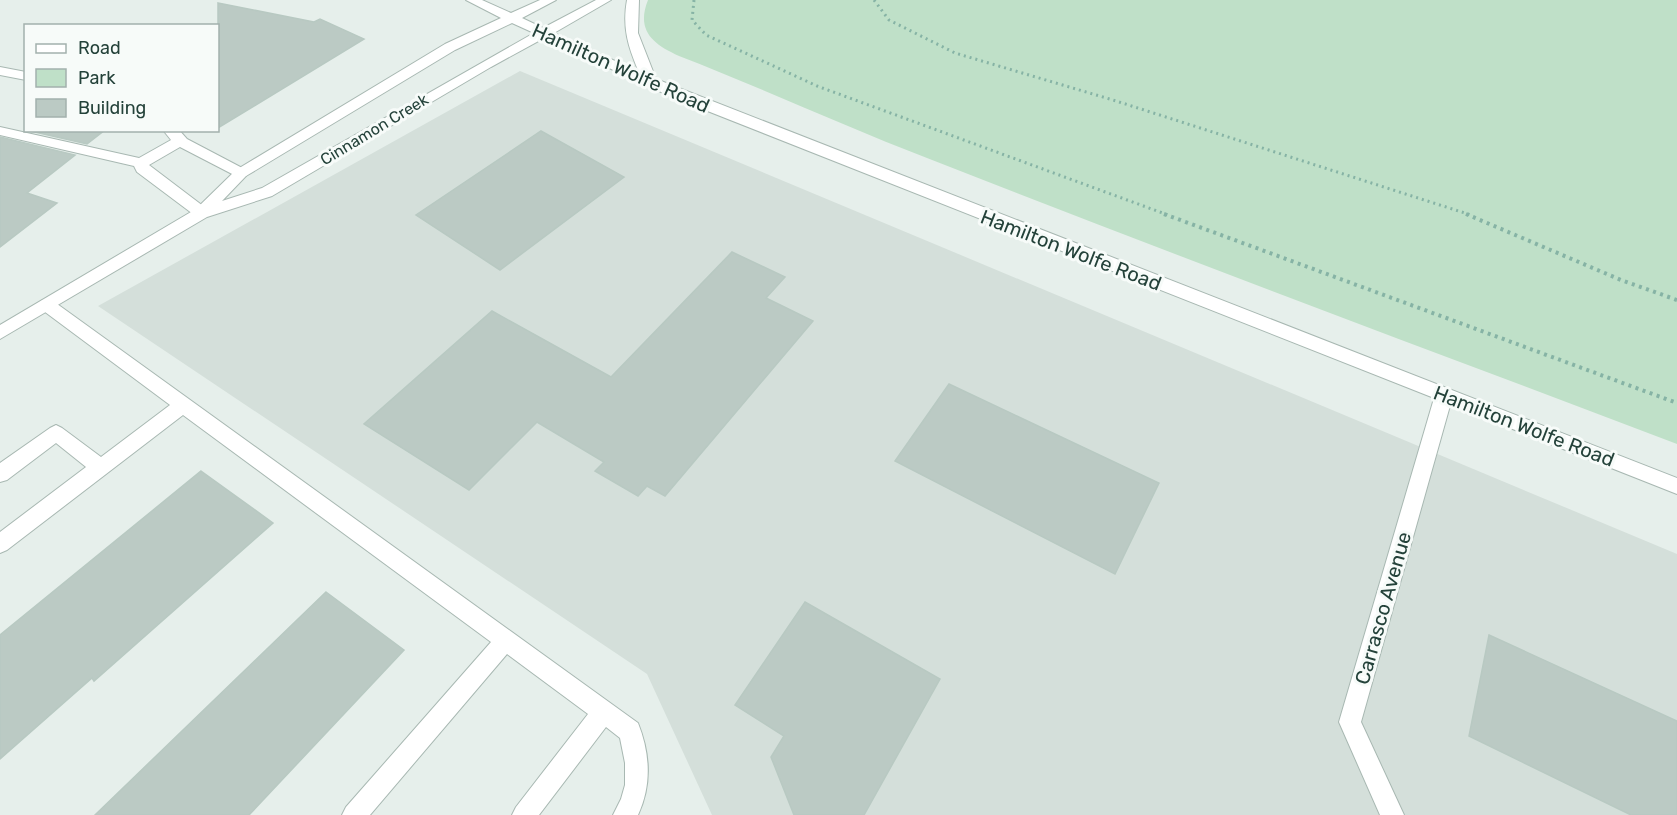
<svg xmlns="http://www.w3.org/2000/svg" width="1677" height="815" font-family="Rubik,sans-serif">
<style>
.built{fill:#d4dfda}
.green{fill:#bfe0c8}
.building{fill:#bbcac4;stroke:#b8c9c2;stroke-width:1.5}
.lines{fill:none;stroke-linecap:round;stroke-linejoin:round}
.service-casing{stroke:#a8b8b2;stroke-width:2}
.tertiary-casing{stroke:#a8b8b2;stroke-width:2}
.path-far1{stroke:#86b3a5;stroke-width:3;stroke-dasharray:2 4;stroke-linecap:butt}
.path{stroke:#86b3a5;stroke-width:4;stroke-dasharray:3 4.5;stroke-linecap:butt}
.service{fill:#fff;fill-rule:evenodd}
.tertiary{fill:#fff;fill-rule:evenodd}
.labels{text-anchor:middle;stroke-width:6;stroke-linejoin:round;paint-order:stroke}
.far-street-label{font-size:16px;fill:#24423a;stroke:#f7fbf9}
.street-label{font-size:20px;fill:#24423a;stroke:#f7fbf9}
</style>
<rect width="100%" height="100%" fill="#e6efeb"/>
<path class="built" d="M520,71L1677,554V815H712L647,674L98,306Z"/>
<path class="green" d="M648,0H1677V444C1427,349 1176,256 927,158C844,126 762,88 679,56C652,44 636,30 648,0Z"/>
<g class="building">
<path d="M218,3L314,22L320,19L364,39L218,128Z"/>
<path d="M26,130H105L87,144Z"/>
<path d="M541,131L624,177L500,270L416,215Z"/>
<path d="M0,137L75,155L27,193L57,203L0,247Z"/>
<path d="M732,252L785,277L766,298L813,321L665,496L647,486L638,496L595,471L604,462L537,422L469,490L364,424L492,311L611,377Z"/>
<path d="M949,384L1159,483L1115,574L895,461Z"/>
<path d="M201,471L273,523L94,681L92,678L0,759V635Z"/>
<path d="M326,592L404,650L249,815H95Z"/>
<path d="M805,602L940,679L864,815H794L771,757L784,736L735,705Z"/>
<path d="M1489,635L1677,721V815H1631L1469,736Z"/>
</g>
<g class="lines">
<defs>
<g id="service">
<path d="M0,67L26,72V80L0,75Z"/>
<path d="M0,127L139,158L171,140L163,130H179L187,139L246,170L248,173L246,176H236L180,147L149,165L207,209L210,213L202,218L197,217L137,172L134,166L0,135Z"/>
<path d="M47,299L53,301L638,723C650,753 652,785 638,815H613L621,799L625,785V763L620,738L606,727L539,815H512L516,807L588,714L507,654L370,815H342L346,807L491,642L183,415L7,550L0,553V532L86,467L56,443L7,480L0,482V463L50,428L56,425L62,428L101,457L170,405L41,309L39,305L41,301Z"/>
<path d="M1444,388L1450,390L1453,395L1361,722L1404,815H1380L1339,722L1435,395L1438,390Z"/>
</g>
<path id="tertiary" d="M466,0H482L511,13L540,0H556L522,18L543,28L596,0H611L554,33L639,72C628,47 622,27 627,0H639L638,33L656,79L1677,478V494L672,97L544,38L491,67L272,196L207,217L0,339V325L196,209L236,170L445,44L501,18ZM512,23L534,33L262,188L222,201L246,176L455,50Z"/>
</defs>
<use href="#service" class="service-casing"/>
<use href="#tertiary" class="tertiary-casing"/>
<g class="path-far1">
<path d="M694,0L692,20L706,35L817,86L1168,215"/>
<path d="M874,0L889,20L955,53L1113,100L1471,215"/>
</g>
<g class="path">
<path d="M1164,214L1677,403"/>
<path d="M1466,214L1621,280L1677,300"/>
</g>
<use href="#service" class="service"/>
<use href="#tertiary" class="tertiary"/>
</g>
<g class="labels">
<g class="far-street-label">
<text transform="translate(374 129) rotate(-31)" y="6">Cinnamon Creek</text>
</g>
<g class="street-label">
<text transform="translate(621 68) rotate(24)" y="7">Hamilton Wolfe Road</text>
<text transform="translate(1071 250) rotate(21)" y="7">Hamilton Wolfe Road</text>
<text transform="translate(1524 426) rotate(21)" y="7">Hamilton Wolfe Road</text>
<text transform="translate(1383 608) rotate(-74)" y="7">Carrasco Avenue</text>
</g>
</g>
<rect x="24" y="24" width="195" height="108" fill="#f7fbf9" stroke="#a3b1ad" stroke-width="1.5"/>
<rect x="36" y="44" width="30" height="9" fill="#ffffff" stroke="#a3b1ad" stroke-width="1.5"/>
<text x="78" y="54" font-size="18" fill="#24423a">Road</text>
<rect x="36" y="69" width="30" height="18" fill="#bfe0c8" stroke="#a3b1ad" stroke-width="1.5"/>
<text x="78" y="84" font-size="18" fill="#24423a">Park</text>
<rect x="36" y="99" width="30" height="18" fill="#bbcac4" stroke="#a3b1ad" stroke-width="1.5"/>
<text x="78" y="114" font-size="18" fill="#24423a">Building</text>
</svg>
